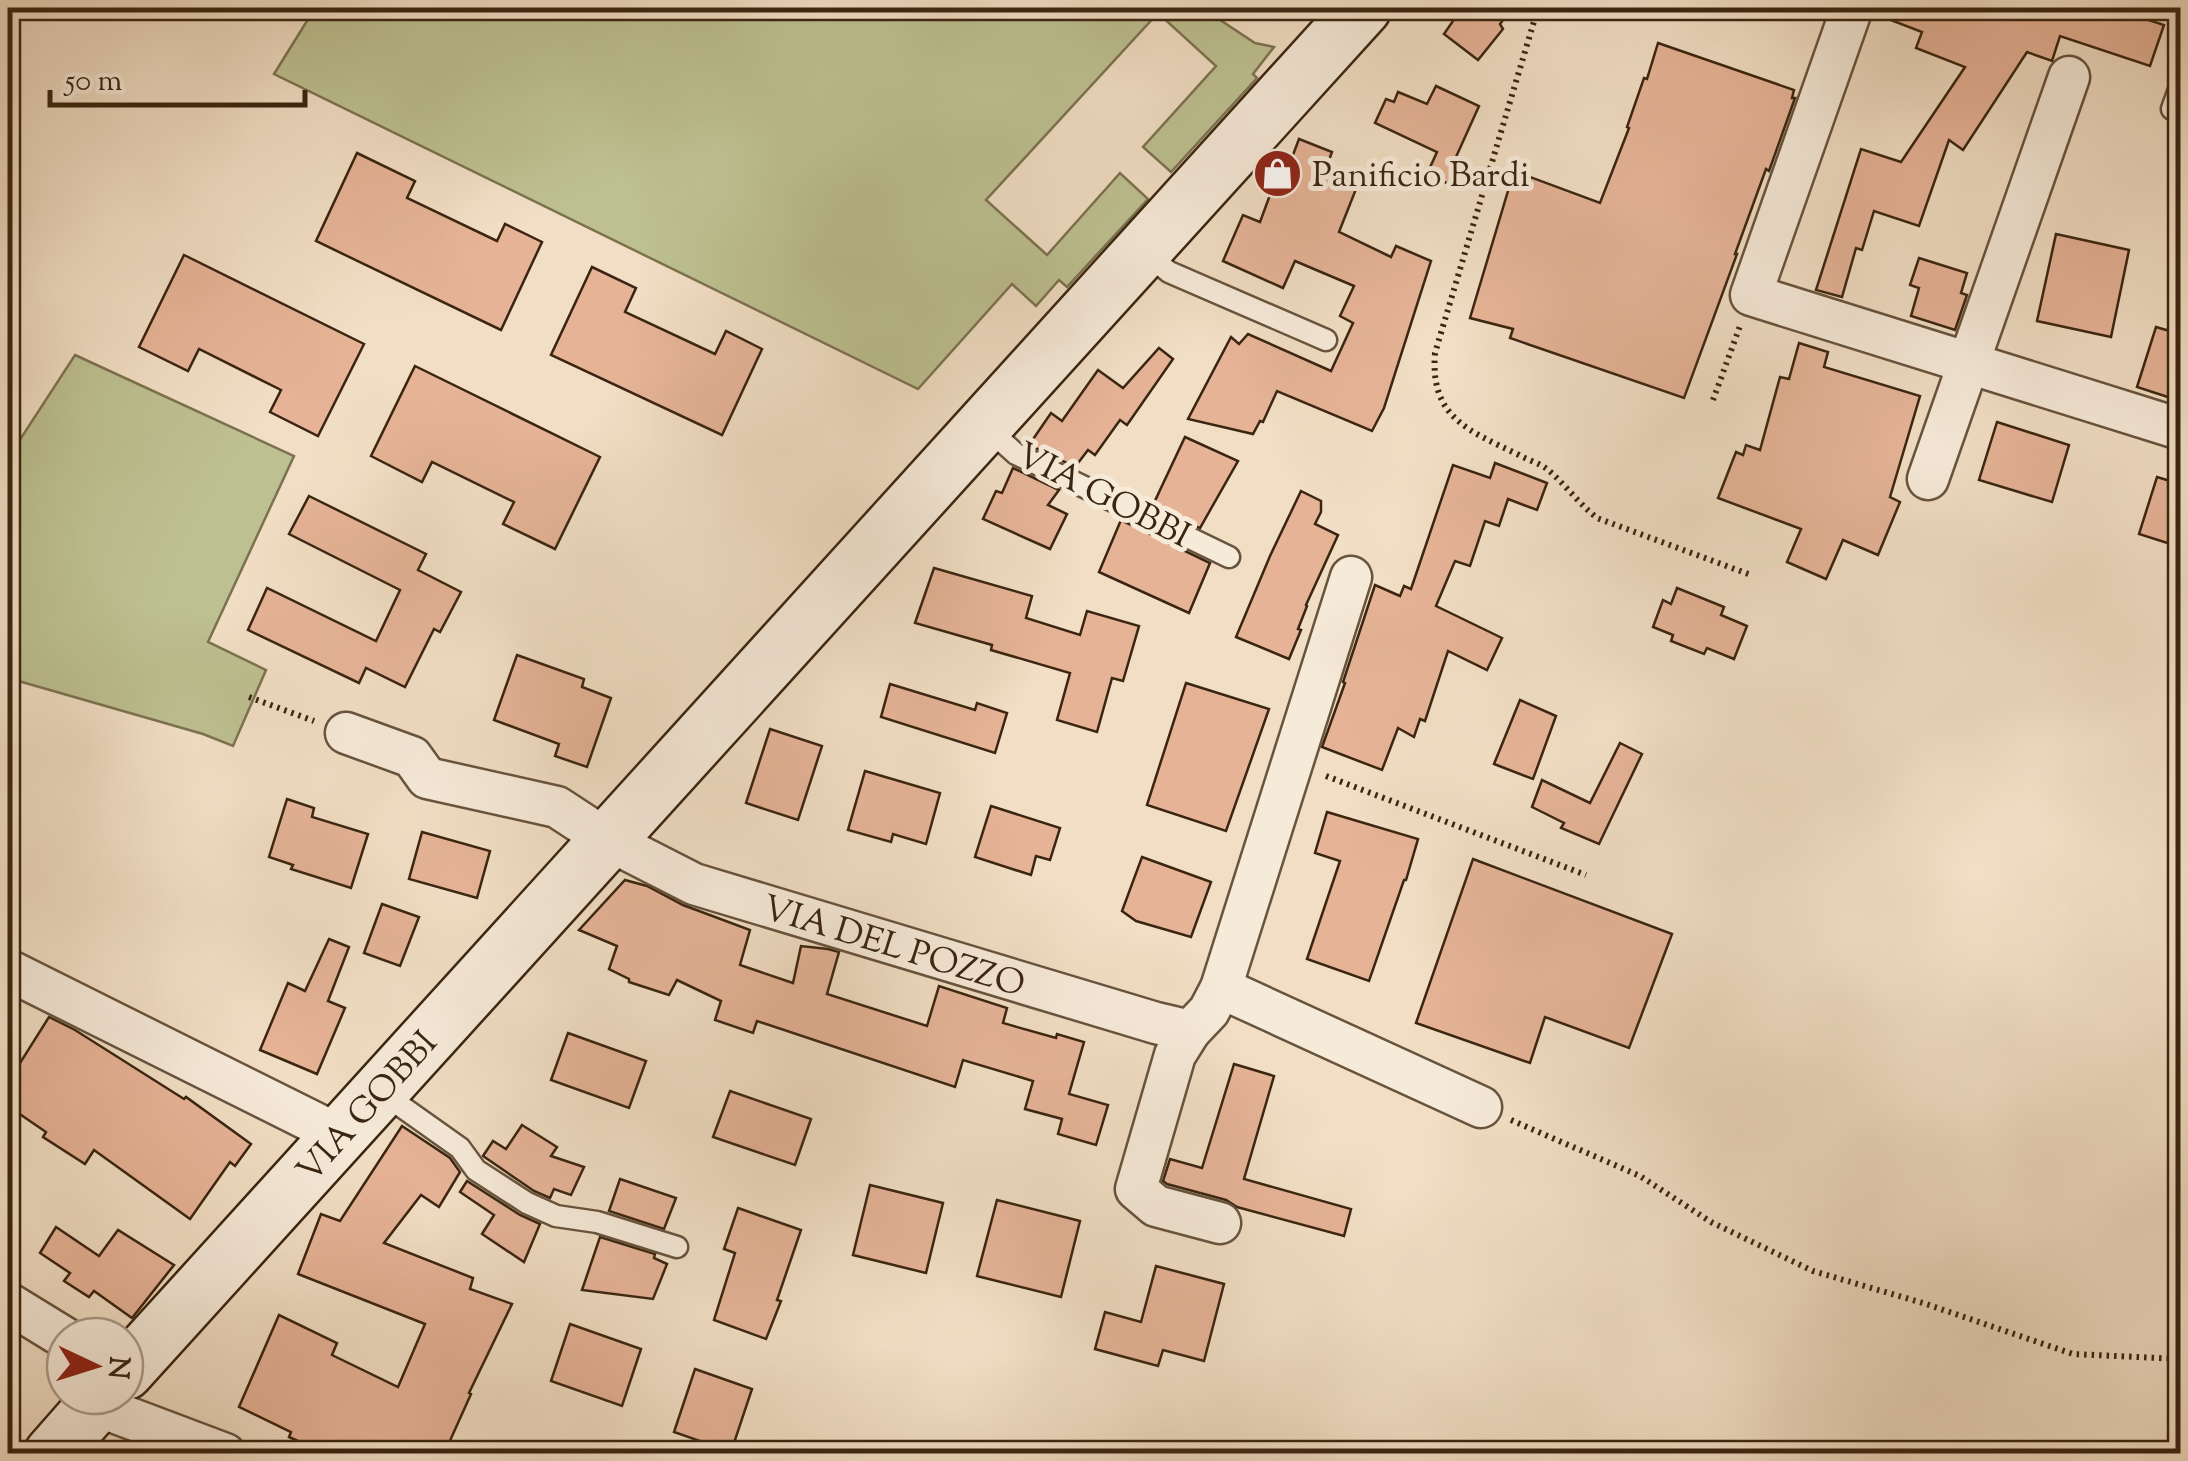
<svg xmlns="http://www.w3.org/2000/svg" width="2188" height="1461" font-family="'Sorts Mill Goudy',serif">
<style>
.green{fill:#bdc091;stroke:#7c7250;stroke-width:2.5}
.building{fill:#e6b397;stroke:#3a2510;stroke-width:2.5}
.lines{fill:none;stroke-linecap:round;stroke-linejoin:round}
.lane-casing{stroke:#68533d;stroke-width:25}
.street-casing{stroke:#68533d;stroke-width:45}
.secondary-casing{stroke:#3a2510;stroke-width:60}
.path{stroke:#3a2510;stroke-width:6;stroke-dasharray:2.5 5;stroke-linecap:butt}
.lane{stroke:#f6ead9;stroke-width:20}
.street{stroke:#f6ead9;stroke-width:40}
.secondary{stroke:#f6ead9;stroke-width:55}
.labels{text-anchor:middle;stroke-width:10;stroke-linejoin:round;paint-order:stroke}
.poi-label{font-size:35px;fill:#3a2510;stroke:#f6ead9;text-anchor:start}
.street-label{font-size:35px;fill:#3a2510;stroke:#f6ead9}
</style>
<rect width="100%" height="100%" fill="#f1dec4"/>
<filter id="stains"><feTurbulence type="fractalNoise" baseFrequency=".002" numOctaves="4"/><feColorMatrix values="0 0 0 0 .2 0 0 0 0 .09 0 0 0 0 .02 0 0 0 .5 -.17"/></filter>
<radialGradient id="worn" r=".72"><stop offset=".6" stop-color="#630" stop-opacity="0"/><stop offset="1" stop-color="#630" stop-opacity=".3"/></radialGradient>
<g class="green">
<path d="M315,8H1202L1255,43L1274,47L1253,74L1257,78L1171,172L1143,147L1216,66L1158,13L986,200L1047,255L1120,173L1148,199L1067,287L1059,280L1036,306L1012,284L918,389L274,74Z"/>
<path d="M75,355L294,456L208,642L266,670L233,746L203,734L8,678V458Z"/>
</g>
<g class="building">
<path d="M1462,8H1512L1500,24L1503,29L1478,60L1444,34Z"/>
<path d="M1875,8H2112L2164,25L2150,66L2060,36L2052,61L2027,52L1963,150L1949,140L1919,226L1874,211L1862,250L1856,248L1842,297L1816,290L1861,149L1901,162L1965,67L1916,48L1922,32L1875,14Z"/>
<path d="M1658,43L1794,90L1792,98H1795L1769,171L1766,169L1735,254H1737L1684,398L1510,338L1513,329L1470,318L1514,171L1600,203L1629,128L1627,127L1644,78L1647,79Z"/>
<path d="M1436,86L1479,106L1456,157L1467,161L1455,187L1427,174L1437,152L1375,123L1386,99L1394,102L1398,92L1427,104Z"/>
<path d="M1299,139L1332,152L1325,171L1358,184L1339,232L1391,257L1396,246L1431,261L1384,408L1372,431L1277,391L1263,422L1260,421L1253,434L1188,419L1231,337L1239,344L1248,334L1331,371L1353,323L1340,316L1354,286L1295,261L1283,288L1223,261L1243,215L1260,222L1283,160L1290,163Z"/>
<path d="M357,153L415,181L407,198L497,241L505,224L542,242L501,330L316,241Z"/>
<path d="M2056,234L2129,250L2111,337L2037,321Z"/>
<path d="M184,255L364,344L318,436L270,412L281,390L199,349L188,371L139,347Z"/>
<path d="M1919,258L1967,273L1961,293L1967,295L1955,330L1911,316L1919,288L1910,285Z"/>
<path d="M592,267L636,288L625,312L715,354L726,331L762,349L722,435L551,355Z"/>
<path d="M2156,327L2180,334V401L2137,387Z"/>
<path d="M1799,343L1828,352L1824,367L1920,396L1890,497L1900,502L1878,555L1843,540L1826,579L1787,562L1801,529L1718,498L1736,452L1743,455L1746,445L1760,450L1780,377L1789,379Z"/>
<path d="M1159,348L1173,359L1127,425L1120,420L1095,455L1088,450L1075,467L1029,445L1051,413L1062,421L1098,370L1123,388Z"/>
<path d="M415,366L600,457L555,549L503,524L514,502L432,462L422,482L371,456Z"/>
<path d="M1997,422L2069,445L2052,502L1979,480Z"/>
<path d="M1185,437L1238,461L1200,528L1153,505Z"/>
<path d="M1495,463L1547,483L1537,510L1508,499L1499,526L1485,521L1470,566L1455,561L1436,606L1502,638L1487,670L1448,651L1425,721L1420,719L1414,737L1398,728L1382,770L1322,747L1345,683L1343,682L1375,585L1400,596L1404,586L1411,589L1453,465L1490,478Z"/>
<path d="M1013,468L1059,490L1048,505L1067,514L1050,549L983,519L996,491L1002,493Z"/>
<path d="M2157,477L2180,484V547L2139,534Z"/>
<path d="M1301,491L1321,501V512L1315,524L1338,535L1306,605L1307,606L1298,629L1301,630L1289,659L1236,637L1270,556Z"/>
<path d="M309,496L426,554L418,570L461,592L440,632L434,629L405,687L366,668L359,683L248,630L267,588L376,641L400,590L289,534Z"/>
<path d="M1121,520L1210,563L1189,613L1099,572Z"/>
<path d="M934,568L1032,596L1026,618L1080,635L1087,611L1139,626L1123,681L1112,678L1097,732L1057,720L1070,673L991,650L992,645L915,623Z"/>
<path d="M1677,588L1724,607L1721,615L1747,626L1734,659L1707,648L1704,654L1671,641L1673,635L1653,627L1663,600L1671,604Z"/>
<path d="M517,655L584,679L582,687L611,698L587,767L555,756L559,744L494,720Z"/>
<path d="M1186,683L1269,709L1226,831L1147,805Z"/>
<path d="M890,684L975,710L977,703L1007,713L995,753L881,717Z"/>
<path d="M1520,700L1556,716L1533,779L1494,764Z"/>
<path d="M770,729L822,746L798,820L746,803Z"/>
<path d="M1620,743L1642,754L1599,844L1561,828L1564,823L1532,807L1542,780L1590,803Z"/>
<path d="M865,771L940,793L926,844L893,834L891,842L848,830Z"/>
<path d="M287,799L314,808L312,817L368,834L351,888L291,869L293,865L269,857Z"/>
<path d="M991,806L1060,828L1050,860L1036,856L1031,875L975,857Z"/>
<path d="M1327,812L1418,839L1406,880H1404L1369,981L1307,959L1340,861L1315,853Z"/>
<path d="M422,832L490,851L477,898L409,879Z"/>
<path d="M1142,857L1211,882L1191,937L1136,921L1122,911Z"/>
<path d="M1473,859L1672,934L1629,1048L1545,1017L1530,1063L1416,1023Z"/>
<path d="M625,880L647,886L683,905L750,930L740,965L793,983L801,946L828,949L839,952L827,994L927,1026L939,986L1007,1008L1003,1023L1056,1038L1057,1034L1084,1042L1069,1094L1108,1105L1096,1145L1058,1134L1062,1119L1025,1109L1033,1081L963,1060L955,1087L757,1021L753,1033L715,1020L721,1001L677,980L669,995L629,982V979L609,969L617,946L579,930Z"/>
<path d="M382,904L419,917L400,966L364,953Z"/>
<path d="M329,939L349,947L328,1001L345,1008L317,1074L260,1050L288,983L305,991Z"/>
<path d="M49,1017L75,1030L184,1099L186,1097L251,1144L235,1166L230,1162L190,1219L94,1150L85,1164L43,1137L46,1132L8,1106V1082Z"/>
<path d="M568,1033L646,1061L629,1108L551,1080Z"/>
<path d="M1234,1064L1274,1076L1244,1179L1351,1209L1344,1236L1237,1207L1226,1200L1167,1184L1163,1181L1170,1159L1202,1168Z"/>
<path d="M730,1091L811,1119L795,1165L713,1137Z"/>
<path d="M522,1125L557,1147L551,1156L584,1167L571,1195L554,1189L550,1198L534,1191L483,1156L493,1141L506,1149Z"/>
<path d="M402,1126L450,1158L460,1172L439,1207L421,1195L384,1243L473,1278L470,1289L512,1304L469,1393L471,1394L444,1454H327L289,1437L291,1432L239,1407L279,1315L337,1343L332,1355L398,1387L425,1324L298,1274L321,1214L340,1221Z"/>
<path d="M620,1179L676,1198L664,1229L609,1211Z"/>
<path d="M467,1181L520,1215L540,1224L524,1262L482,1234L494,1215L460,1192Z"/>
<path d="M870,1185L943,1203L926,1273L853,1255Z"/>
<path d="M997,1200L1080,1221L1061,1297L977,1276Z"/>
<path d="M738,1208L801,1230L777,1300L781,1301L766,1339L714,1320L735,1253L724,1249Z"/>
<path d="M56,1227L99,1256L118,1230L174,1265L132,1318L94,1291L89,1297L64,1281L70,1273L40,1253Z"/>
<path d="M600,1237L655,1254L654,1258L667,1264L653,1299L582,1290Z"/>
<path d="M1156,1266L1224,1284L1204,1361L1163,1350L1158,1366L1095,1349L1105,1312L1141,1322Z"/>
<path d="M570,1324L641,1349L622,1406L551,1381Z"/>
<path d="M695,1369L752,1389L731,1452L674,1432Z"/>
</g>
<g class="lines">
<defs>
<g id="lane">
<path d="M2172,109L2180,87"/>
<path d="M1144,252L1169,272L1326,340"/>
<path d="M985,426L1016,454L1229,557"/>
<path d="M381,1092L460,1148L476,1170L527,1203L556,1216L597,1222L677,1247"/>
</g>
<g id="street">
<path d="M1852,8L1751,295L2180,429"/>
<path d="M1928,479L2069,77"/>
<path d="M346,733L412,757L427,778L557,807L606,839L694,884L1156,1023L1190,1031"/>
<path d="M8,970L339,1135"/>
<path d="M1221,988L1481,1107"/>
<path d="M1220,1223L1156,1206L1136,1189L1175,1055L1190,1031L1209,1011L1221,988L1351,577"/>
<path d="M8,1303L65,1338"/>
<path d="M95,1405L225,1454"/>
</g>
<g id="secondary">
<path d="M125,1372L1363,8"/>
<path d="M52,1454L103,1396"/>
</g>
</defs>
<use href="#lane" class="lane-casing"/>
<use href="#street" class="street-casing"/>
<use href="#secondary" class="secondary-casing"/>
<g class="path">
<path d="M1538,8L1435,353C1430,418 1468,430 1519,455C1528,460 1539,463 1547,469C1565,484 1578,503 1597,518L1751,575"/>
<path d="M1713,400L1740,326"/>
<path d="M249,697L314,721"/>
<path d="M1326,776L1586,875"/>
<path d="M1511,1120L1640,1176L1711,1222L1813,1271L1923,1303L2073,1354L2180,1359"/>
</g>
<use href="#lane" class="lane"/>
<use href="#street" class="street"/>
<use href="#secondary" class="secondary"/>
</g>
<defs>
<symbol id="shop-disc" viewBox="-11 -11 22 22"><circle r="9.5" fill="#8f2418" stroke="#f6ead9"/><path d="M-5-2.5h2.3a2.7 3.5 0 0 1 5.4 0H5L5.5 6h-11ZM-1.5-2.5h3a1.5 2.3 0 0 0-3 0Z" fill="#fff"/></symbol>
</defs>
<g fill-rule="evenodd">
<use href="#shop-disc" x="1250" y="146" width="55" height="55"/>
</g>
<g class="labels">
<g class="poi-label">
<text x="1312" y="186">Panificio Bardi</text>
</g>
<g class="street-label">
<text transform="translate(1104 494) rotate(27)" y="12">VIA GOBBI</text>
<text transform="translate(894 945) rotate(17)" y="12">VIA DEL POZZO</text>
<text transform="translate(366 1106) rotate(-48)" y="12">VIA GOBBI</text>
</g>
</g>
<rect width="2188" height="1461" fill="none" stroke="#f1dec4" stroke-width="40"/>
<rect x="10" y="10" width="2168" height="1441" fill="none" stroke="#3a2510" stroke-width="5"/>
<rect x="20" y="20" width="2148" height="1421" fill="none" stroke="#3a2510" stroke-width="2.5"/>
<g transform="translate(95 1366) rotate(94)"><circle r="48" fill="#f6ead9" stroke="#ab9b89" stroke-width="2.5"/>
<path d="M0-8L18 38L0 25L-18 38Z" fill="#8f2418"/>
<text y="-15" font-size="28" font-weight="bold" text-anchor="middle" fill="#3a2510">N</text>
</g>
<path d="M50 90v15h255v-15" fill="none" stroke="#3a2510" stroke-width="5"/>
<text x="65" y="90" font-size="30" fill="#3a2510" stroke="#f6ead9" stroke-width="8" paint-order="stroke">50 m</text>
<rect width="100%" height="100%" filter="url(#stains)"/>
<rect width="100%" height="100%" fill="url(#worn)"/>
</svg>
